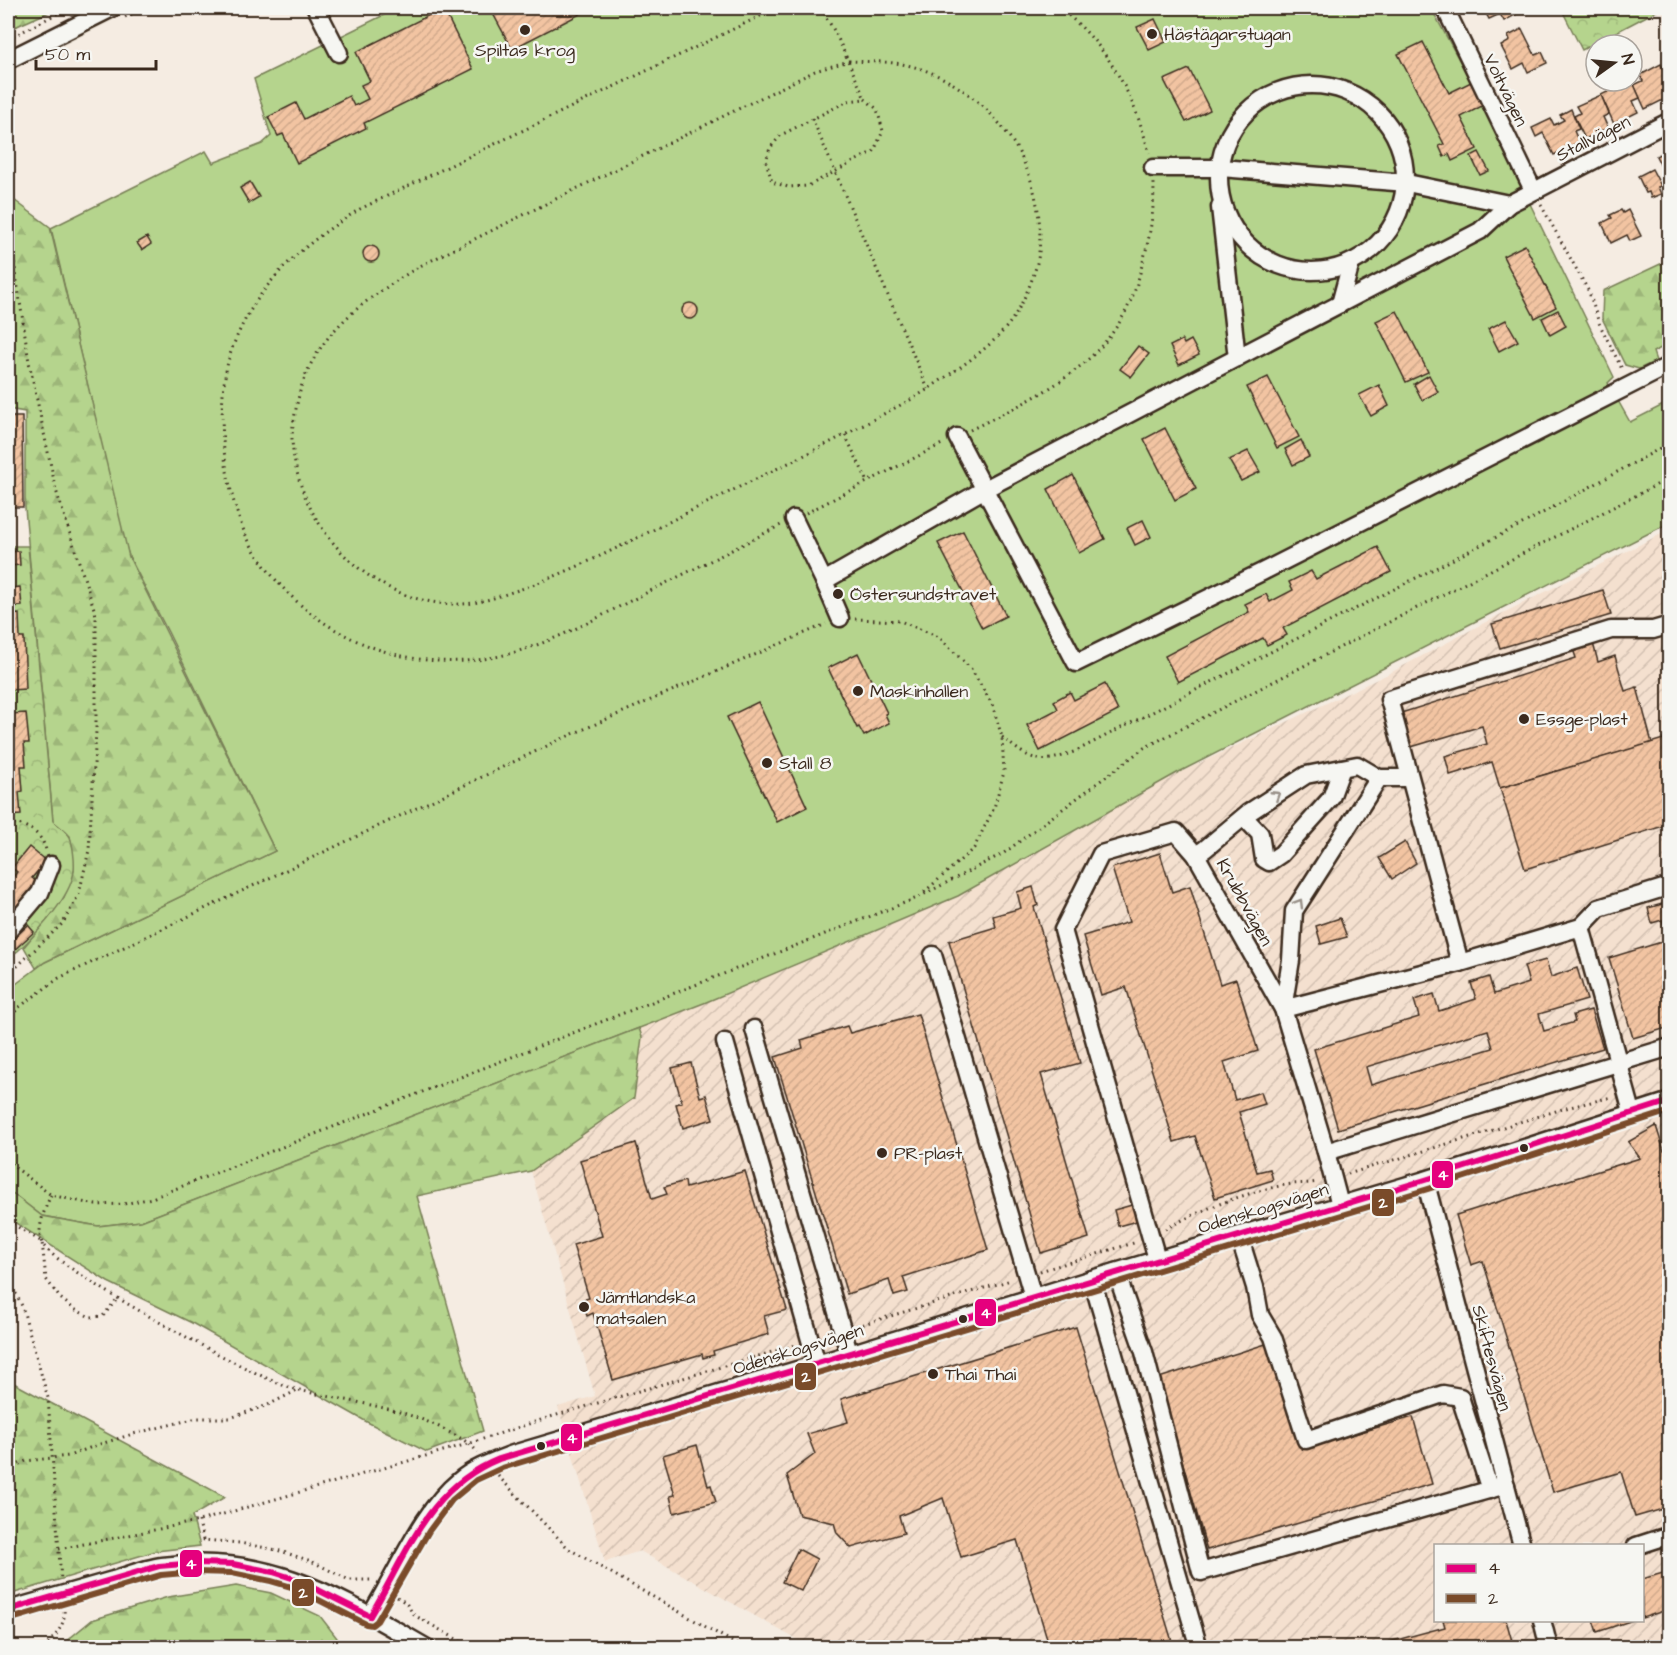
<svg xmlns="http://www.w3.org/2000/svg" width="1677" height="1655" font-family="'Architects Daughter',sans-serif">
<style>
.industrial{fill:url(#industrial-furrows);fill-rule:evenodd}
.grass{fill:#b5d48d;stroke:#787f56;stroke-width:1.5}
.forest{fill:url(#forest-firs);stroke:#787f56;stroke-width:1.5}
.park{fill:url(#park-crowns);stroke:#787f56;stroke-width:1.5}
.building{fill:url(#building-hatch);stroke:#3b2a1e;stroke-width:1.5;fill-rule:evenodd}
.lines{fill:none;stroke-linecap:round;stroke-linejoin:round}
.minor-casing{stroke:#3b2a1e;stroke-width:21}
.path{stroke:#3b2a1e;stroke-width:3;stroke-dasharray:1.5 4.5;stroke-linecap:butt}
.minor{stroke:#f6f6f2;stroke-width:16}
.bus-1-casing{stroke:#f6f6f2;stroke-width:10}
.bus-2-casing{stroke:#f6f6f2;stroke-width:10}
.bus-1{stroke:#e5007d;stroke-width:6}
.bus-2{stroke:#7a4b2a;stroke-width:6}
.oneway{stroke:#989088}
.poi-dot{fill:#3b2a1e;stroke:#f6f6f2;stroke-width:2}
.labels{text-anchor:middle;stroke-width:5;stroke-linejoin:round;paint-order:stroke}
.poi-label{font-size:18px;fill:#3b2a1e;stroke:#f6f6f2;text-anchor:start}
.street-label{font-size:18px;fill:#3b2a1e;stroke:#f6f6f2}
.line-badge{stroke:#f6f6f2;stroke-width:2}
.badge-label{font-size:16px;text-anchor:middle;font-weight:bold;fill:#fff}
</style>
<defs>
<pattern id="industrial-furrows" width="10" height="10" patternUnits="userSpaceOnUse" patternTransform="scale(1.5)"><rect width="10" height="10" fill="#f4e0cf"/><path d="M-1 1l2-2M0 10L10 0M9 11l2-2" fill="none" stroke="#d2c0b1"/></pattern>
<pattern id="forest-firs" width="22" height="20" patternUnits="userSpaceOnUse" patternTransform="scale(1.5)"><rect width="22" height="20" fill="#b5d48d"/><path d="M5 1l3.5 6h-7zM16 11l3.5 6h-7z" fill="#9db679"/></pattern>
<pattern id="park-crowns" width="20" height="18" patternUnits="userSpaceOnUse" patternTransform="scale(1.5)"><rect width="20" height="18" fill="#b5d48d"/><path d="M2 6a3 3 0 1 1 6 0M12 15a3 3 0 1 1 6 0" fill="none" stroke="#9db679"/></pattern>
<pattern id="building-hatch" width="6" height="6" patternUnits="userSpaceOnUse" patternTransform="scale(1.5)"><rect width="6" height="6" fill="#f2c4a2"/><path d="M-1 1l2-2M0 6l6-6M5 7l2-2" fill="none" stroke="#d0a98b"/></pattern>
</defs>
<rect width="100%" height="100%" fill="#f5ece2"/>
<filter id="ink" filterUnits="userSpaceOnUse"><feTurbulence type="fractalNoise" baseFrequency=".0167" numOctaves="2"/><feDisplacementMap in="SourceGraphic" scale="12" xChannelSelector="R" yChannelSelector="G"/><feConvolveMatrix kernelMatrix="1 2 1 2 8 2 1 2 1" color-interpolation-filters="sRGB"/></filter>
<g filter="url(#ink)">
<path class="industrial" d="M1669,530V1647H810L640,1551L605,1562L558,1407L595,1396L531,1171L634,1098L642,1037L639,1028L704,1003L958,896L1164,780L1388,674L1499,615ZM1436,1546H1642V1620H1436Z"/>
<path class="grass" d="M398,8H1431L1471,82L1614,377L1608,383L1630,422L1669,402V523L1177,773L958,896L704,1003L141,1221L98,1226L42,1216L8,1190V990L45,962L275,851L168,632L129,556L123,538L51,228L206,151L213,163L262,144L271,136L254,79Z"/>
<g class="forest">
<path d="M8,8H58L8,30Z"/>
<path d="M14,200L50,227L129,557L275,851L45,962L36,968L24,947L64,897L74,871L70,836L53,821L25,508V412L8,409V204Z"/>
<path d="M1669,260V344L1653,352L1656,361L1639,369L1625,365L1602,318L1603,291Z"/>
<path d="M639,1028L642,1037L634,1098L531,1171L417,1196L483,1431L427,1452L367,1422L192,1323L108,1282L8,1218V1190L42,1216L98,1226L141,1221Z"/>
<path d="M8,1380L225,1497L192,1516L200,1546L156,1551L8,1595Z"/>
<path d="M236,1586L271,1593L320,1616L337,1638L338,1647H59L92,1620L168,1597Z"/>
</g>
<g class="park">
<path d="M1561,8H1662L1582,50Z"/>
<path d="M8,546H28L53,821C58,826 67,831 70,837C73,845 75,862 74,870C72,898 29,943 8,959Z"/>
</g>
<g class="building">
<path d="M443,8L473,69L364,123L366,128L297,163L283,134L278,136L268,117L296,103L304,119L349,96L354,106L368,99L361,85L370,81L356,52Z"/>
<path d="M490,8H584L586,11L512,49Z"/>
<path d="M1483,8H1519L1521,12L1504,21L1500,14L1489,19Z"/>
<path d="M1155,19L1166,42L1149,50L1137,27Z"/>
<path d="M1522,29L1535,55L1542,52L1547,63L1528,72L1524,63L1513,69L1501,46L1510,41L1508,36Z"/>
<path d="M1423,42L1449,93L1471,82L1482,106L1461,117L1477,149L1452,161L1449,154L1444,157L1439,146L1444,144L1398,54Z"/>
<path d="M1661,64L1669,83L1663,86L1669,97L1645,109L1634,85L1643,81L1640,75Z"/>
<path d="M1189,69L1210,110L1186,122L1164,80Z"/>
<path d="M1632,80L1640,98L1633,101L1638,112L1614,124L1601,95Z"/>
<path d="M1601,95L1609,114L1603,117L1608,128L1585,139L1574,116L1580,113L1576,106Z"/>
<path d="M1571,109L1579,129L1574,131L1579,142L1554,155L1543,133L1536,137L1532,128L1551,119L1554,125L1564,120L1560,115Z"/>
<path d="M1670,146V174L1666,176L1656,156L1665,151L1664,148Z"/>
<path d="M1479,152L1489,171L1480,175L1471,156Z"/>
<path d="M1652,169L1661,186L1658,187L1661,194L1651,198L1649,192L1646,193L1638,176Z"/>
<path d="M250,182L259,197L249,203L240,188Z"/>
<path d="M1621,210L1623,213L1628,210L1641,236L1630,241L1627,235L1611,243L1602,223L1612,218L1610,215Z"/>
<path d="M147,237L151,244L142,250L137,243Z"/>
<path d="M1525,245L1556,307L1535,318L1503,256Z"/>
<circle cx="371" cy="254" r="8"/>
<circle cx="690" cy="311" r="8"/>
<path d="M1558,310L1566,326L1550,335L1542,318Z"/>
<path d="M1397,311L1428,372L1406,382L1376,321Z"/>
<path d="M1506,320L1518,341L1499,351L1488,329Z"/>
<path d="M1182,340L1184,344L1191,340L1199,355L1179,365L1170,346Z"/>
<path d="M1138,346L1149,354L1131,377L1120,369Z"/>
<path d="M1429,375L1438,392L1422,400L1414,384Z"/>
<path d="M1268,377L1299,437L1277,448L1247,387Z"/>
<path d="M1379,385L1389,406L1371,416L1359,395Z"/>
<path d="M9,417H22L23,507H10Z"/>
<path d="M1165,428L1196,489L1175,500L1144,439Z"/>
<path d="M1301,440L1309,457L1293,465L1285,449Z"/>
<path d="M1248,451L1260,472L1241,481L1229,460Z"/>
<path d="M1073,475L1105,539L1079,553L1048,489Z"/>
<path d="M1143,520L1151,537L1135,545L1127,528Z"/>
<path d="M963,531L1006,616L982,628L938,543Z"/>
<path d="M1378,547L1391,572L1283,628L1287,635L1267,645L1263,638L1178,682L1165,656L1249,612L1245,604L1266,594L1270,602L1293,590L1289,582L1311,571L1316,579Z"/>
<path d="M19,551L20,565L8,566V552Z"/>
<path d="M20,587L22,606L12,607L10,588Z"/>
<path d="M1603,590L1611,615L1500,648L1492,624Z"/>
<path d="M19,614L20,638H24L26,689L9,690L8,615Z"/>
<path d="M1593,643L1598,662L1615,656L1625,691L1637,687L1652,743L1500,788L1492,762L1450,775L1445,756L1487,744L1482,726L1411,747L1401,713L1576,658L1573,649Z"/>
<path d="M858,653L887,713L885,714L889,723L864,736L859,727L857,728L828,668Z"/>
<path d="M1105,684L1118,711L1040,751L1027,725L1058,709L1054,701L1070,692L1074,700Z"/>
<path d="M758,702L807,807L777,822L727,717Z"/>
<path d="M26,713L29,743H24L26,766H21L23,791L19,792L21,815L8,816V764H10L8,739L12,738L10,714Z"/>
<path d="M1670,737V824L1525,869L1500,788Z"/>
<path d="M1405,842L1416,863L1392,879L1379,858Z"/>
<path d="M29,847L46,861L32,878L37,882L11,913L8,910V884L17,872L12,868Z"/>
<path d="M1160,853L1172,892L1190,886L1220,984L1236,979L1258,1051L1224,1062L1235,1100L1261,1092L1265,1104L1239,1112L1257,1172L1270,1169L1273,1180L1215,1198L1195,1136L1174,1142L1126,987L1101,995L1083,936L1129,922L1112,868Z"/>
<path d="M1033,887L1038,905L1034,907L1080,1063L1041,1074L1089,1238L1041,1253L949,941L996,927L993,916L1021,908L1017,892Z"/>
<path d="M1666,903L1670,914V973L1663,975L1670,994V1027L1633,1038L1609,958L1668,940L1662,920L1652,923L1648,908Z"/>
<path d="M1340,918L1347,937L1321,944L1316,926Z"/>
<path d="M28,925L34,932L12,952L8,948V944Z"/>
<path d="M1546,960L1551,977L1577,968L1587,1000L1539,1014L1544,1031L1575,1022L1573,1015L1591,1010L1603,1048L1338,1129L1314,1049L1419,1017L1414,1000L1434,994L1439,1011L1476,999L1471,983L1489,977L1494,994L1529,983L1524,966ZM1488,1030L1493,1048L1371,1085L1366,1067Z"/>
<path d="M918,1014L988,1250L903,1277L908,1292L894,1296L889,1280L847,1294L775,1057L803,1048L801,1040L847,1026L850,1033Z"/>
<path d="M691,1063L700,1097L706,1095L713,1119L683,1128L676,1104L682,1102L672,1068Z"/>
<path d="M1656,1126L1664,1151L1670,1149V1507L1635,1517L1621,1472L1553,1492L1483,1261L1471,1265L1456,1215L1640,1158L1628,1142Z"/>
<path d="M636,1143L652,1199L667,1194L664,1187L685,1181L686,1188L745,1171L787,1310L764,1316L769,1334L713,1351L714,1355L710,1356L703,1358L702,1354L613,1380L593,1313L587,1316L582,1300L589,1298L573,1245L602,1236L580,1160Z"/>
<path d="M1132,1205L1137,1221L1118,1226L1114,1210Z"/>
<path d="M1076,1327L1174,1648H1050L1017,1540L961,1557L943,1498L899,1516L904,1533L851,1548L837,1533L834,1523L799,1515L787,1475L815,1454L807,1434L848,1422L841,1399Z"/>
<path d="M1272,1342L1303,1449L1413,1417L1432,1484L1207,1550L1159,1378Z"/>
<path d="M697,1445L708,1486L711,1485L716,1502L674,1513L670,1496L675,1495L663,1455Z"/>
<path d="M798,1549L817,1559L801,1591L782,1582Z"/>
<path d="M1670,1571V1609L1642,1618V1579Z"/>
<path d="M1443,1620H1506L1514,1648H1391L1389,1642L1445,1627Z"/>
<path d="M1593,1620H1633L1597,1632Z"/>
</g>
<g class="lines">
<defs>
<g id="minor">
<path d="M316,8L339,53"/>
<path d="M1445,8L1533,190"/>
<path d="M8,60L112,8"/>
<circle cx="1312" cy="178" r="93"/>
<path d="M1153,168H1221L1407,183L1509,204"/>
<path d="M1220,207L1237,358"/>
<path d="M1340,304L1351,263"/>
<path d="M957,437L1076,663L1262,572L1670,365"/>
<path d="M794,519L824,581L985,489L1480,231L1509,204L1670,121"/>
<path d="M824,581L840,618"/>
<path d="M1379,778L1294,911L1291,960L1283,1009L1460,963L1581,927L1632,1112"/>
<path d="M1244,817L1260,834L1264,859L1269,862L1281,854L1331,798L1342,768"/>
<path d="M1196,855L1205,849L1248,813L1306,775L1357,765L1379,778H1409"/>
<path d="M1581,927L1599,908L1670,886"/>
<path d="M8,931L40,893L51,865"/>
<path d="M933,955L1033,1297"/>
<path d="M1460,963L1389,699L1611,630H1653L1670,625"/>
<path d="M754,1029L849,1353"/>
<path d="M725,1042L817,1364"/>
<path d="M1326,1152L1670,1047"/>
<path d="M1425,1180L1522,1546"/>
<path d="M1239,1236L1255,1287L1260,1315L1273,1337L1306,1440L1443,1394L1460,1397L1490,1490"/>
<path d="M1157,1259L1063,930L1101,854L1176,832L1196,855L1283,1009L1326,1152L1340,1205"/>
<path d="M1116,1272L1144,1352L1201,1572L1506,1485"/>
<path d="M1092,1279L1199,1648"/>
<path d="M1636,1546L1670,1535"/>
<path d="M8,1610C43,1600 78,1590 113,1580C129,1575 146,1568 162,1566C269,1552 338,1597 427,1648"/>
<path d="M370,1616C397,1574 421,1512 459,1481C474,1468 495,1461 513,1454L817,1364L1092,1279L1425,1180L1670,1101"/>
<path d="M1542,1620L1549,1648"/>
</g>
</defs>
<use href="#minor" class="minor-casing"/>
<g class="path">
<path d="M777,8L360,209C303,244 258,282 233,346C222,375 221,409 223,440C226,475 235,520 254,550C299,623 380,666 465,661C528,657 583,625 638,597C686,573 734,549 781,525"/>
<path d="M821,8L836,34L865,99"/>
<path d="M1059,8C1107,43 1135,97 1149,153"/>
<path d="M125,17L145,8"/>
<path d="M8,39L68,8"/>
<path d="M849,61C863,62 879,61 894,63C942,68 989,103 1014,144C1033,174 1043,216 1039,252C1037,272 1023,304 1011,321C994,346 956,370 931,387C914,399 896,407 878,417C824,447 767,473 711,501C649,531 587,566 521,589C503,595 482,603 463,604C373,608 296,527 292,439C292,425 296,409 299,395C301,388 303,380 306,374C330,321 371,297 418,267L815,71Z"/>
<path d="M865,99L877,109L883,131L874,151L808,186L788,187L772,182L766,161L770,148L781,135L848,101Z"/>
<path d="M812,118L928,389"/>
<path d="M1541,205L1589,292L1599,323L1623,371"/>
<path d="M8,221L29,362L56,490L96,615V731L89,850L79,894L63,923L8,975"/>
<path d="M970,430C1032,399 1102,369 1131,300C1136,289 1139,277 1142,265C1150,238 1154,211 1154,183"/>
<path d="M845,435L868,482"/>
<path d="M806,513L942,444"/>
<path d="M855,619L900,621L939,637L971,669L992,704L1002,737L1004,772L994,808L974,848L921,895"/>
<path d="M1002,737C1031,761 1040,766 1076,751L1528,521L1670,443"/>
<path d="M8,822C26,825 41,831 46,850"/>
<path d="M8,1021L18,1008L59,978L568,736L826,624"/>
<path d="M8,1158L12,1165L51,1195L96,1205L124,1204L152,1198L917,898L1004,853L1144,748L1670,478"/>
<path d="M1348,1174L1566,1108L1612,1097"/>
<path d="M51,1195C45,1208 36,1229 42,1243C53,1268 255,1377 288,1387C341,1402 396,1404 445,1430C458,1437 469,1441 478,1453"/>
<path d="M8,1221L42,1242L46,1279L60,1298L74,1309L90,1317L103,1316L118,1298"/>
<path d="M1165,1229C1203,1209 1243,1193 1285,1185C1296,1183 1307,1184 1318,1182"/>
<path d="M1040,1271L1137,1242"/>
<path d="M8,1277L22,1306L48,1398L61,1580"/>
<path d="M857,1326L1011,1280"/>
<path d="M8,1469L26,1461L69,1456L97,1445L133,1434L197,1418H230L268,1405L298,1390"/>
<path d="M498,1476L569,1549L743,1648"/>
<path d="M199,1521L203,1540L240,1543L277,1550L311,1561L349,1580H372"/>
<path d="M59,1549L199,1521L471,1443L550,1417L796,1345"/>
<path d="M397,1597L406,1603L414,1615L472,1648"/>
<path d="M44,1648C54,1637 66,1626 64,1610"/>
</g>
<use href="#minor" class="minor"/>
<defs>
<g id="bus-1">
<path d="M8,1610L159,1566L196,1563L233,1564L273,1572L298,1580L370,1616"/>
<path d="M370,1616C407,1555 427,1488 499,1459L1425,1180L1670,1101"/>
</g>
<path id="bus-2" d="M11,1619L161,1575L196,1572L232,1573L271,1581L295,1588L366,1624L372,1625L377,1621L429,1531L452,1500L476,1480L502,1468L1428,1189L1670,1111"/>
</defs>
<use href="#bus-1" class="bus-1-casing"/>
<use href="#bus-2" class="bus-2-casing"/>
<use href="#bus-1" class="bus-1"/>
<use href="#bus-2" class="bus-2"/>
</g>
<defs><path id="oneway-chevron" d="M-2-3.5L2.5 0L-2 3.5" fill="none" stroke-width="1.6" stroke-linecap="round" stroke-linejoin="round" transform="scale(1.5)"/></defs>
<g class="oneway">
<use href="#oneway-chevron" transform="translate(1276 795) rotate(-33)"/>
<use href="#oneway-chevron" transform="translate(1299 903) rotate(-59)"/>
</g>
</g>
<g class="poi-dot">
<circle cx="525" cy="30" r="6"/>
<circle cx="1152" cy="34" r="6"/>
<circle cx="838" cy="594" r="6"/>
<circle cx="858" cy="691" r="6"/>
<circle cx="1524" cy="719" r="6"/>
<circle cx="767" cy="763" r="6"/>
<circle cx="1524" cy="1148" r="5"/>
<circle cx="882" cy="1153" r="6"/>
<circle cx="584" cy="1307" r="6"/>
<circle cx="963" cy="1319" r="5"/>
<circle cx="933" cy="1374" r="6"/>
<circle cx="541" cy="1446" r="5"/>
</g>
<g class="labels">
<g class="poi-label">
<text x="1164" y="40">Hästägarstugan</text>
<text x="525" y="56" text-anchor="middle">Spiltas krog</text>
<text x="850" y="600">Östersundstravet</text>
<text x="870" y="697">Maskinhallen</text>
<text x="1536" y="725">Essge-plast</text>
<text x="779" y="769">Stall 8</text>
<text x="894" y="1159">PR-plast</text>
<text x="596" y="1303">Jämtlandska<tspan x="596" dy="21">matsalen</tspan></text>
<text x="945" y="1380">Thai Thai</text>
</g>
<g class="street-label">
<text transform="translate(1506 90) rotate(64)" y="6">Voltvägen</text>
<text transform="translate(1593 138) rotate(-27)" y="6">Stallvägen</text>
<text transform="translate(1245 902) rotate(61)" y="6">Krubbvägen</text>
<text transform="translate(1263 1208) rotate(-17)" y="6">Odenskogsvägen</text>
<text transform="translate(798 1349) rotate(-17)" y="6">Odenskogsvägen</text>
<text transform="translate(1492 1358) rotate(75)" y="6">Skiftesvägen</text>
</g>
</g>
<g class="line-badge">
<rect x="1431" y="1160" width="23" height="29" rx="6" fill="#e5007d"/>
<rect x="1371" y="1188" width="24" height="29" rx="6" fill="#7a4b2a"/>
<rect x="974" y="1298" width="23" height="29" rx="6" fill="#e5007d"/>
<rect x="794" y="1362" width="23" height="29" rx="6" fill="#7a4b2a"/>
<rect x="560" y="1423" width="23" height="29" rx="6" fill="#e5007d"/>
<rect x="179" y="1549" width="24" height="29" rx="6" fill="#e5007d"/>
<rect x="291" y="1578" width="24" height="29" rx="6" fill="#7a4b2a"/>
</g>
<g class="badge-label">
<text x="1443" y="1180">4</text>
<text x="1383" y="1208">2</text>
<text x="986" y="1318">4</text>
<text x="806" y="1382">2</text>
<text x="572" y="1443">4</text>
<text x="191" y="1569">4</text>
<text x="303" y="1598">2</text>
</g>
<rect width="1677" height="1655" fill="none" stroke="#f6f6f2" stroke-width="30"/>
<rect x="15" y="15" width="1647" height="1625" fill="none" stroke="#3b2a1e" stroke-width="2" filter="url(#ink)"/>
<rect x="1434" y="1544" width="210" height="78" fill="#f6f6f2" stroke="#aba49d" stroke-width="1.5"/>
<rect x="1446" y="1564" width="30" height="9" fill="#e5007d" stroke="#aba49d" stroke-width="1.5"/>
<text x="1488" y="1574" font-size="18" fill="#3b2a1e">4</text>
<rect x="1446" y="1594" width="30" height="9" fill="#7a4b2a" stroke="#aba49d" stroke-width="1.5"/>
<text x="1488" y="1604" font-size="18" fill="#3b2a1e">2</text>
<g transform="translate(1614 63) rotate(75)"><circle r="28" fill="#f6f6f2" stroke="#aba49d" stroke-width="1.5"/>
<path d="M0-4.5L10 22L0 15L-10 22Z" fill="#3b2a1e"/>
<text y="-9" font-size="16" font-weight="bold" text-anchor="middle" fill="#3b2a1e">N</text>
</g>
<path d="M36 60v9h120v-9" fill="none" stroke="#3b2a1e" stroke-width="3"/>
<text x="45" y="60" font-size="18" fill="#3b2a1e" stroke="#f6f6f2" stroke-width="4.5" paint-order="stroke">50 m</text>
</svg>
